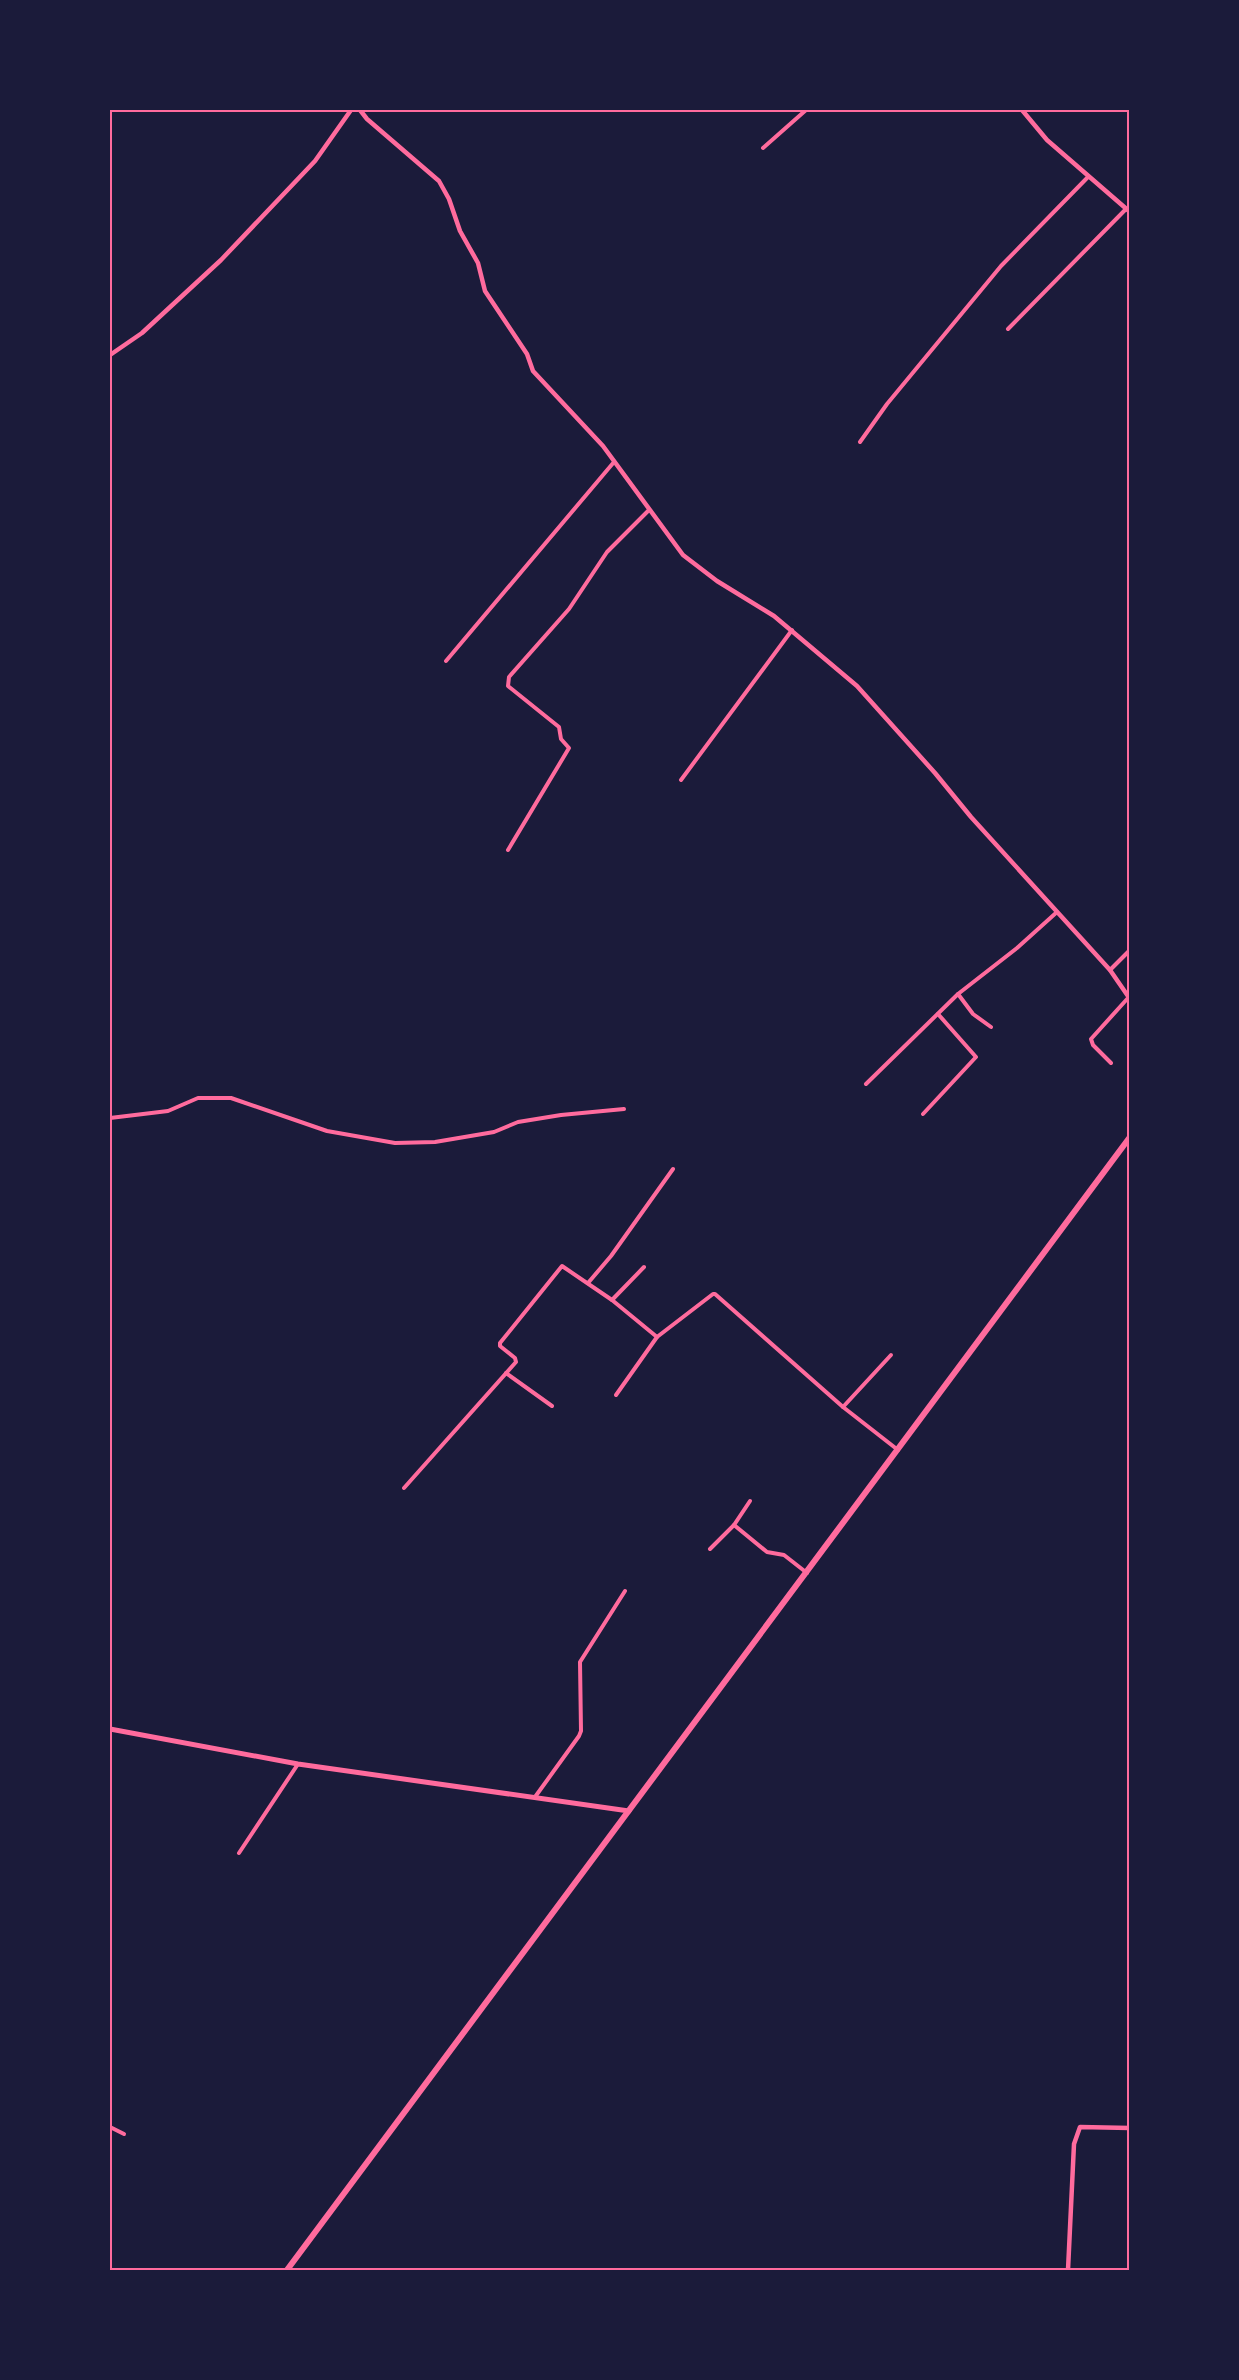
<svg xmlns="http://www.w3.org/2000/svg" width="1239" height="2380" font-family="Ubuntu,sans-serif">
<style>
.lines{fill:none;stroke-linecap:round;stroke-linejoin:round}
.minor{stroke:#ff6b9d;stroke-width:4}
.tertiary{stroke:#ff6b9d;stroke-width:4.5}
.secondary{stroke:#ff6b9d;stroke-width:5}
.trunk{stroke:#ff6b9d;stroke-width:6}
.neatline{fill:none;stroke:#ff6b9d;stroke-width:2}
</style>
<rect width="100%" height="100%" fill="#1b1b3a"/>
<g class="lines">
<g class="minor">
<path d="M763,148L806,110"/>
<path d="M1008,329L1126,209"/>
<path d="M860,442L887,404L1001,266L1088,177"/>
<path d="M446,661L614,462"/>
<path d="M681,780L792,630"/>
<path d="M508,850L569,748L561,739L559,727L508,686L509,677L569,609L607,552L649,510"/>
<path d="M1110,970L1130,950"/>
<path d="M958,994L973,1014L991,1027"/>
<path d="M1111,1063L1093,1045L1091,1039L1128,998"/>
<path d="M866,1084L958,994L1017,948L1057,912"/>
<path d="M923,1114L976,1057L938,1014"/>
<path d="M110,1118L168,1111L198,1098H231L327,1131L395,1143L435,1142L494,1132L518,1122L561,1115L624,1109"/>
<path d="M588,1283L611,1256L673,1169"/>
<path d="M612,1300L644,1267"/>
<path d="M506,1373L552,1406"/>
<path d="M616,1395L657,1337L713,1294H715L843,1407L898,1450"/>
<path d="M843,1407L891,1355"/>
<path d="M404,1488L516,1362L515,1358L500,1346V1343L562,1266L612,1300L657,1337"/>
<path d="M734,1525L767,1552L784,1555L807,1573"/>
<path d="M710,1549L734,1525L750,1501"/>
<path d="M535,1797L579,1736L581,1731L580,1662L625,1591"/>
<path d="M239,1853L298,1764"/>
<path d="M110,2127L124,2134"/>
</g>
<g class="tertiary">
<path d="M360,110L367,119L439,181L449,199L460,231L478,263L485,291L527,354L533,371L603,446L683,555L717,581L774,616L857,686L935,773L971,817L1110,970L1130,999"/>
<path d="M1022,110L1047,140L1130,212"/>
<path d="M110,355L142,333L221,260L315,161L351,110"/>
<path d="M1068,2270L1074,2144L1080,2127L1130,2128"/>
</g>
<path class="secondary" d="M110,1729L298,1764L629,1811"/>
<path class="trunk" d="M287,2270L1130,1137"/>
</g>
<rect width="1239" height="2380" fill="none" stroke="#1b1b3a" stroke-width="222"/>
<rect x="111" y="111" width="1017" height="2158" class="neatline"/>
</svg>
